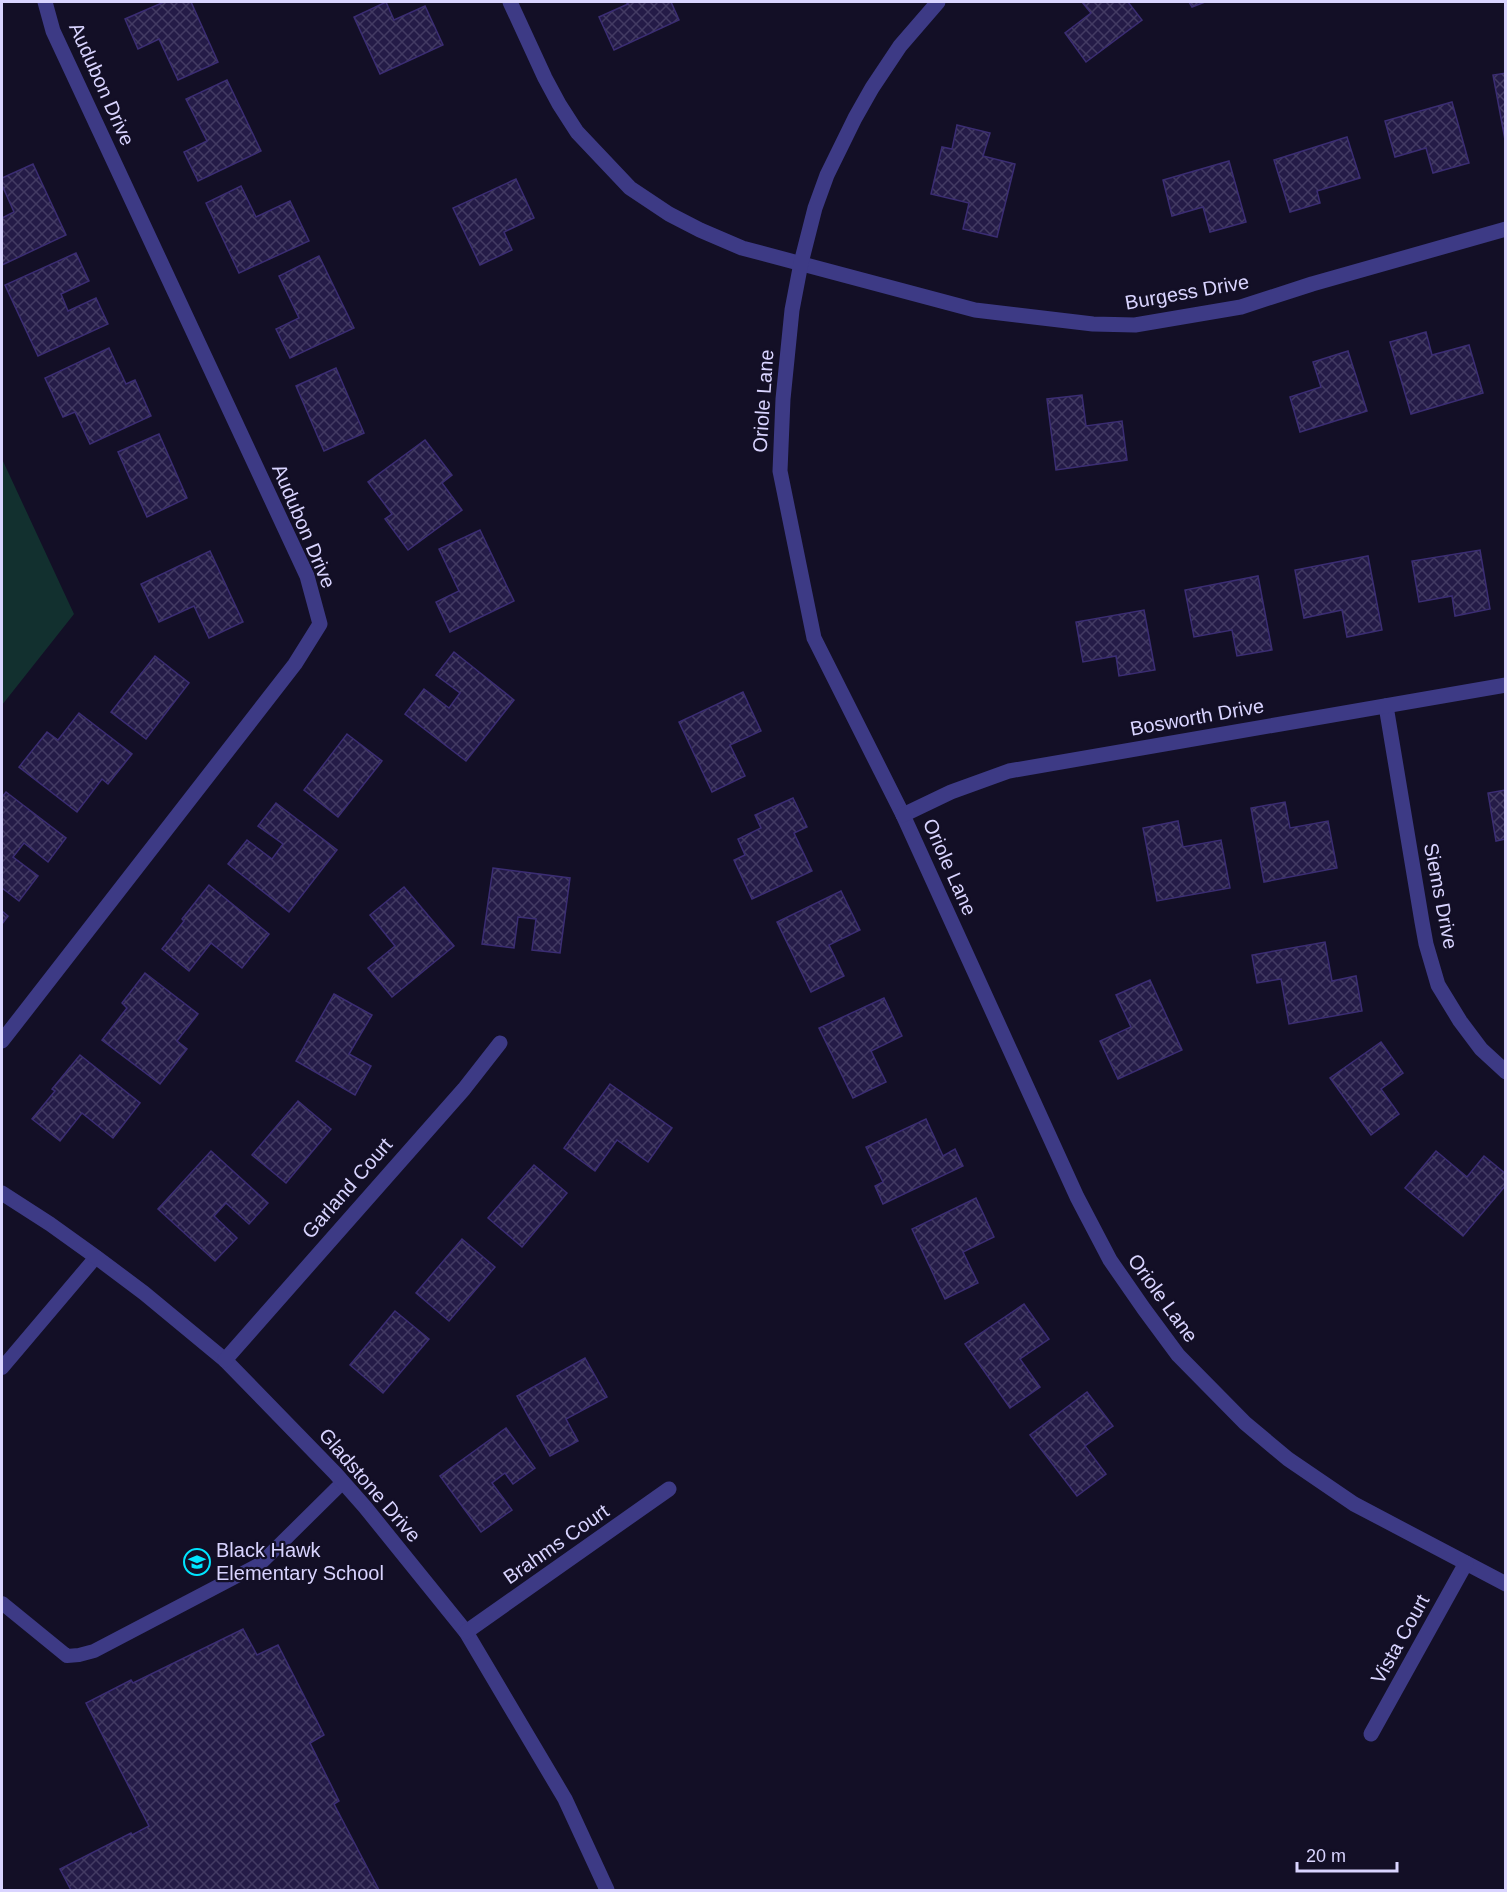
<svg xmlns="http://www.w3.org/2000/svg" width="1507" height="1892" font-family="Arial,sans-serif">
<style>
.green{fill:#12302f}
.building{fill:url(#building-cross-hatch);stroke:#3b2d73;stroke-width:1.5}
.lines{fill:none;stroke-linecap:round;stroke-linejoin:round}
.lane{stroke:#3d3a85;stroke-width:14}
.street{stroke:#3d3a85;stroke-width:15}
.labels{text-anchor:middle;stroke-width:4.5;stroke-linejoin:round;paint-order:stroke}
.street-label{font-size:20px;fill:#d9d4ff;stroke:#130f26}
.poi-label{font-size:20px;fill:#d9d4ff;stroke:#130f26;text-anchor:start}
</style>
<defs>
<pattern id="building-cross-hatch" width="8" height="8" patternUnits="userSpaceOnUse" patternTransform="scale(1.5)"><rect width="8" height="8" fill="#241b47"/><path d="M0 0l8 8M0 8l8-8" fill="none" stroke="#433b63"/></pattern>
</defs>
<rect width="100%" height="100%" fill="#130f26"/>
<path class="green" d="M2,459L74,614L2,705Z"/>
<g class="building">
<path d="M164,2H191L218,62L178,80L159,39L138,49L125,19Z"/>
<path d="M386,2L394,20L425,6L443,45L380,74L354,17Z"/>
<path d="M626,2H671L679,20L614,50L599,17L628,4Z"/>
<path d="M1082,2H1128L1142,20L1086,62L1065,33L1091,13Z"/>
<path d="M1189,2H1205L1192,7Z"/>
<path d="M1506,73V145L1493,75Z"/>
<path d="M227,80L261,151L198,181L184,152L207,141L186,99Z"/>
<path d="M1452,102L1469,163L1433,173L1426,148L1395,157L1385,121Z"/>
<path d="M957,125L990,133L983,156L1015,164L997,237L963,229L969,203L931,194L942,147L952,149Z"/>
<path d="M1347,137L1360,178L1317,191L1320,203L1290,212L1274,160Z"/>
<path d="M1229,161L1246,222L1210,232L1203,207L1172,216L1163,180Z"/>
<path d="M33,164L66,235L2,265V218L14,212L2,185V178Z"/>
<path d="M516,179L534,218L504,232L512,250L480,265L453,208Z"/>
<path d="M241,186L256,217L290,201L309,241L239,273L206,203Z"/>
<path d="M76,253L89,281L61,294L68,311L96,298L108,324L38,356L5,285Z"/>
<path d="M319,256L354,328L290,358L276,329L299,318L279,276Z"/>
<path d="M1426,332L1432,355L1469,345L1483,393L1411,414L1390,342Z"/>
<path d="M109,348L126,384L135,380L151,416L90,444L75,412L63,417L45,378Z"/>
<path d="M1348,351L1367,411L1300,432L1290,397L1321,387L1313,362Z"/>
<path d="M336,368L364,433L324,451L296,386Z"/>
<path d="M1082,395L1086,426L1122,421L1127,460L1056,470L1047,399Z"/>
<path d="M159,434L187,498L147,517L118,452Z"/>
<path d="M425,440L452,475L442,483L462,510L408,550L385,519L392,514L368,482Z"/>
<path d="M480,530L514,601L450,632L436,602L459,591L439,549Z"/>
<path d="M1480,550L1490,609L1455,616L1452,596L1419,602L1412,561Z"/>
<path d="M210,551L243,622L209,638L194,606L159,622L141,584Z"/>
<path d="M1368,556L1382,630L1347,637L1342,610L1304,618L1295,570Z"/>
<path d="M1258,576L1272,650L1237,656L1232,630L1194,637L1185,590Z"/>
<path d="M1144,610L1155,670L1119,676L1116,656L1083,662L1076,622Z"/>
<path d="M454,652L514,700L466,761L405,714L424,689L449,708L460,693L436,675Z"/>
<path d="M155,656L189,683L146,739L111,712Z"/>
<path d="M743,692L761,731L730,745L745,776L712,792L679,722Z"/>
<path d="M79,713L132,754L108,784L102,779L77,812L19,767L47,732L58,740Z"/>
<path d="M347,734L382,761L338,817L304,790Z"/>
<path d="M1506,790V839L1496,841L1488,793Z"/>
<path d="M6,792L66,838L48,862L24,843L13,857L38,876L19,901L2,888V797Z"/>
<path d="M793,798L807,827L794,833L812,871L752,899L734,860L745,855L738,839L761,828L755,815Z"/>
<path d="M1285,802L1290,828L1328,821L1337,868L1264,882L1251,808Z"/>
<path d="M276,803L337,850L289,912L228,864L247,840L272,859L283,844L258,826Z"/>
<path d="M1178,821L1183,847L1221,840L1230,888L1157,901L1143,828Z"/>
<path d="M493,868L570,878L560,953L532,950L536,919L518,917L514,948L482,944Z"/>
<path d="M209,885L269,934L242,968L211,943L189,971L162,949L184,921L182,919Z"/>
<path d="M404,887L454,946L392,997L368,968L395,946L370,915Z"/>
<path d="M841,891L860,930L829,945L844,976L811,992L777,922Z"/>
<path d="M2,911L8,916L2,924Z"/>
<path d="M1325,942L1332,981L1356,976L1362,1011L1289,1024L1281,979L1257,983L1252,955Z"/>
<path d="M145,973L198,1014L177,1041L187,1049L160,1084L102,1040L127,1008L122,1003Z"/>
<path d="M1150,980L1182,1050L1118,1079L1100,1041L1131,1027L1116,995Z"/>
<path d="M334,994L372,1015L349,1054L371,1066L355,1095L296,1061Z"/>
<path d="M884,998L902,1036L871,1051L886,1082L853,1098L819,1028Z"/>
<path d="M1381,1042L1403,1073L1381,1089L1399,1114L1371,1135L1330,1078Z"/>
<path d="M80,1055L140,1103L113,1138L82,1113L60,1141L32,1119L55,1091L52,1089Z"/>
<path d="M610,1084L672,1128L648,1162L617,1140L595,1171L564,1148Z"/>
<path d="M298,1101L331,1129L286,1183L252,1155Z"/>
<path d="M926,1119L943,1156L955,1149L963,1166L883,1204L875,1186L883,1182L866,1147Z"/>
<path d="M211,1151L268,1203L249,1224L226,1203L214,1216L237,1238L215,1261L158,1209Z"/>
<path d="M1436,1151L1467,1177L1484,1156L1506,1174V1185L1463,1236L1405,1188Z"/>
<path d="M534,1165L567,1193L522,1247L488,1218Z"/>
<path d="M976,1198L994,1237L963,1252L978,1283L945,1299L912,1229Z"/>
<path d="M462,1239L495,1267L449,1321L416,1293Z"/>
<path d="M1024,1304L1049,1339L1020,1359L1040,1387L1010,1408L965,1344Z"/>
<path d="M395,1311L429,1339L383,1393L350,1365Z"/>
<path d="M585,1358L607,1397L566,1419L578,1441L550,1456L517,1396Z"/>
<path d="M1087,1392L1113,1426L1085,1446L1106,1474L1077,1496L1030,1435Z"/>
<path d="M506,1428L535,1468L513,1484L505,1473L492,1483L512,1510L481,1532L440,1476Z"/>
<path d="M243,1629L257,1655L278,1645L324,1735L310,1743L339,1801L334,1804L379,1890H71L60,1869L131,1833L132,1835L149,1826L86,1703L131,1680L133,1683Z"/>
</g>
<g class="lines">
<g class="lane">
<path d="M2,1368L96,1257"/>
<path d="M2,1603L67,1656L79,1655L94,1651L260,1564L343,1482"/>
</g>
<g class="street">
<path d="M510,2L545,78L559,104L577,132L630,188L669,214L700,230L742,248L975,310L1093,324L1135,325L1241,307L1312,284L1506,229"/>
<path d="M938,2L900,46L872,88L855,118L827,175L815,208L801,263L792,310L783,399L780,471L814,638L903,815L1077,1197L1110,1260L1144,1309L1178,1355L1245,1423L1288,1459L1354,1504L1506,1584"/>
<path d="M1386,706L1422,922L1426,944L1438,985L1460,1021L1481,1049L1506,1072"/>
<path d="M903,815L951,792L1009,771L1506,685"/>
<path d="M2,1041L295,664L320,624L307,576L53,31L45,2"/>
<path d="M2,1193L50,1224L96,1257L144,1293L225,1360L335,1473L365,1507L466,1632L565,1799L607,1890"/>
<path d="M225,1360L464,1089L500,1043"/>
<path d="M466,1632L669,1489"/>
<path d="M1371,1734L1466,1563"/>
</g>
</g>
<defs>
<symbol id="school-ring" viewBox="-11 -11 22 22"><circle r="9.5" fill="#130f26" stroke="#00e5ff" stroke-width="1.5"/><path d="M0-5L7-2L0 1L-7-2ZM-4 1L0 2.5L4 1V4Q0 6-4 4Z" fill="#00e5ff"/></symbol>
</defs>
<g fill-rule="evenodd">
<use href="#school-ring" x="182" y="1547" width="30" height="30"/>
</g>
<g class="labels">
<g class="street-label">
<text transform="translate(102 84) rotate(66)" y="7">Audubon Drive</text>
<text transform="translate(1187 292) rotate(-10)" y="7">Burgess Drive</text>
<text transform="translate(763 401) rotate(-86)" y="7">Oriole Lane</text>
<text transform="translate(304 526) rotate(67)" y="7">Audubon Drive</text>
<text transform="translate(1197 717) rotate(-10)" y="7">Bosworth Drive</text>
<text transform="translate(950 867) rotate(66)" y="7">Oriole Lane</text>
<text transform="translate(1441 896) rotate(79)" y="7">Siems Drive</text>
<text transform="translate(347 1188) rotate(-49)" y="7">Garland Court</text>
<text transform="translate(1163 1298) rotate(54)" y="7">Oriole Lane</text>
<text transform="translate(370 1485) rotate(49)" y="7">Gladstone Drive</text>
<text transform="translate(556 1544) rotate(-35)" y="7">Brahms Court</text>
<text transform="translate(1400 1639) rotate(-61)" y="7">Vista Court</text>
</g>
<g class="poi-label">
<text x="216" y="1557">Black Hawk<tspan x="216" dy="23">Elementary School</tspan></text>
</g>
</g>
<rect width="1507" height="1892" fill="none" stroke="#d9d4ff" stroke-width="6"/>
<path d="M1297 1862v9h100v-9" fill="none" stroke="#d9d4ff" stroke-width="3"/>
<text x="1306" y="1862" font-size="18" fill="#d9d4ff" stroke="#130f26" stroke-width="4.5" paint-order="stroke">20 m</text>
</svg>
